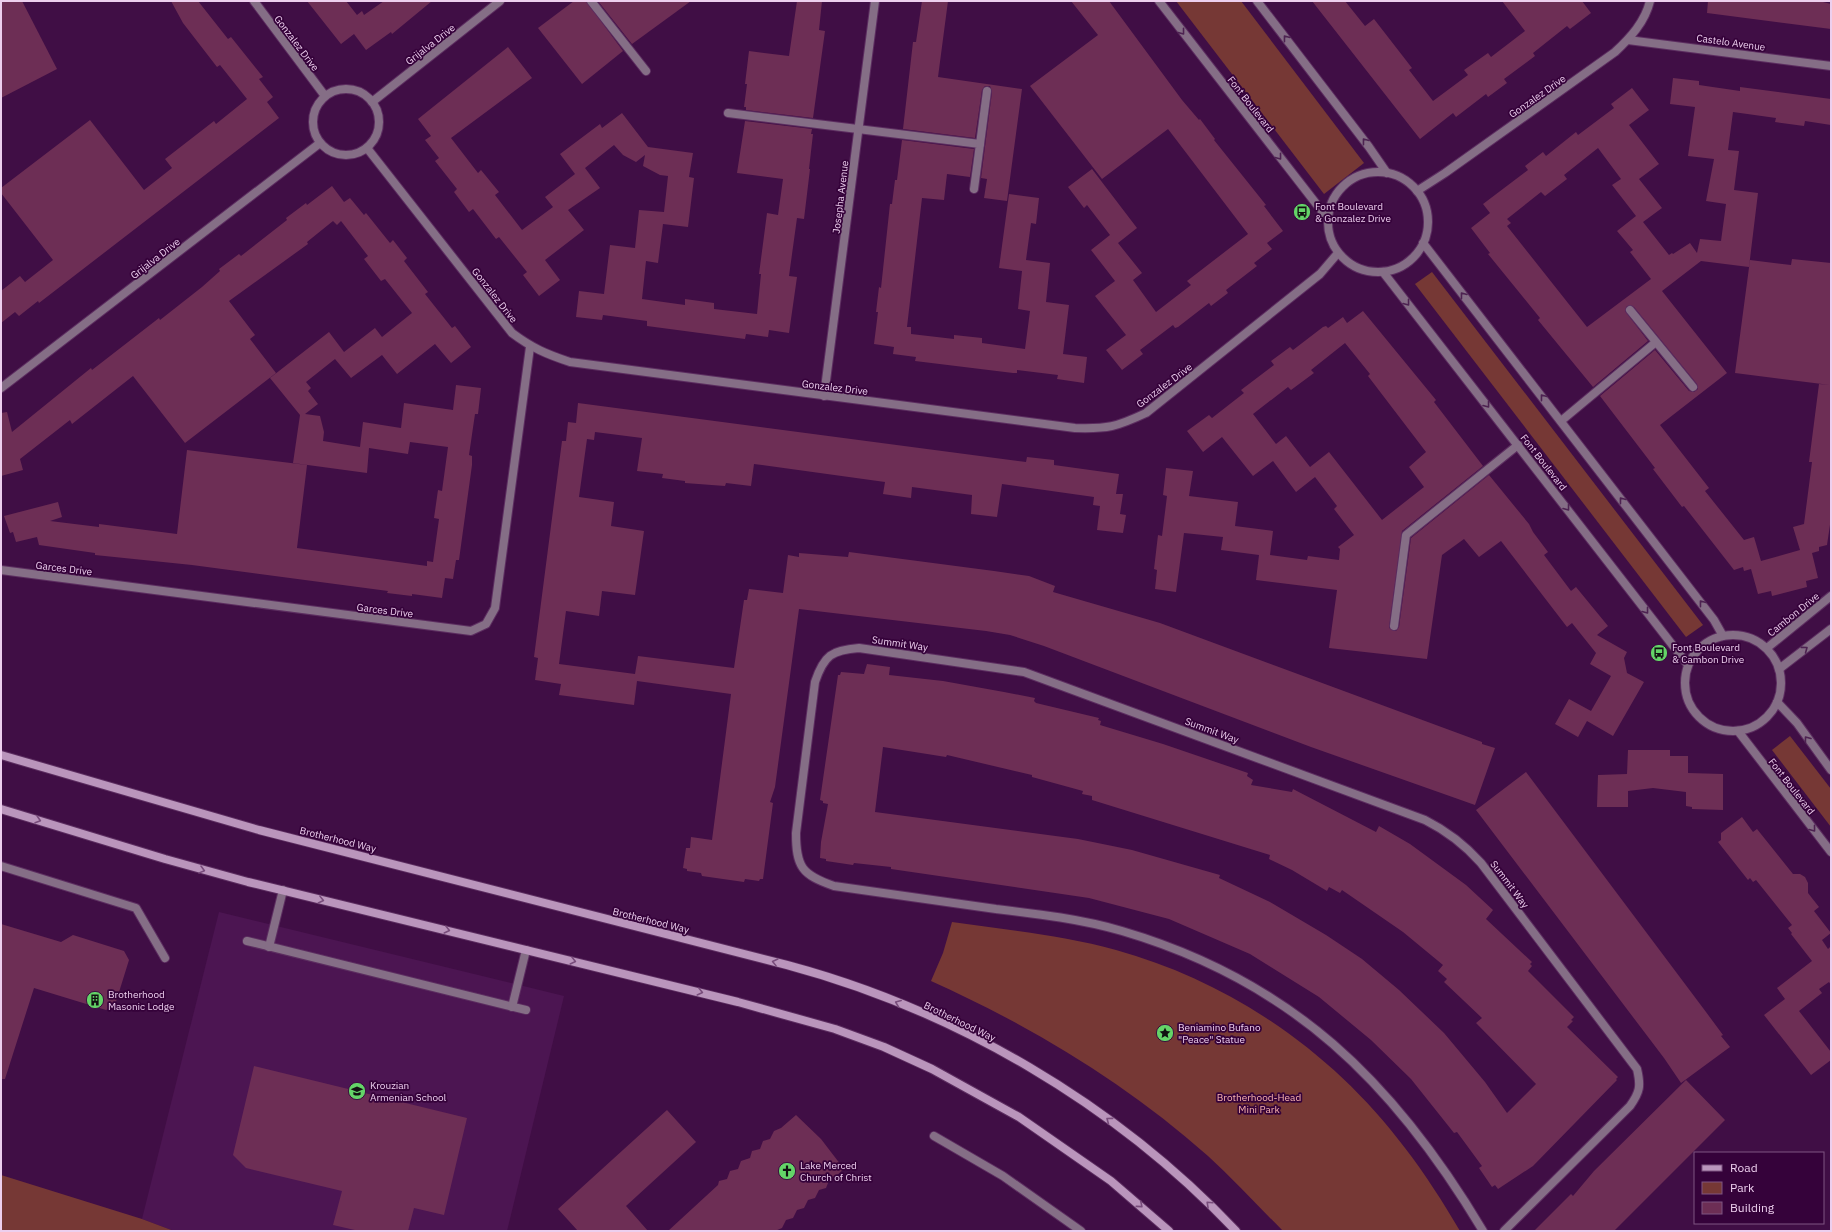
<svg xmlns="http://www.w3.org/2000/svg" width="1832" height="1232" font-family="'IBM Plex Sans',sans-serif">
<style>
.built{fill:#4c1552}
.green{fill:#763835}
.building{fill:#6d2e55;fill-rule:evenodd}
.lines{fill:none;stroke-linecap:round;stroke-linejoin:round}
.service-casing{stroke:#5c2d60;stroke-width:10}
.minor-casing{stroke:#5c2d60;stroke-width:10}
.tertiary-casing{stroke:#5c2d60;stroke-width:10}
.secondary-casing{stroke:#5c2d60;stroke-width:10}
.service{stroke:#856e86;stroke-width:8}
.minor{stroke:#856e86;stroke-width:8}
.tertiary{stroke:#856e86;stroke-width:8}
.secondary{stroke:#ba95bc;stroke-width:8}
.oneway{stroke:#4d2251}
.oneway2{stroke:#784c7b}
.labels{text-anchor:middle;stroke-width:3.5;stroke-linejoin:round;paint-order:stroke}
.street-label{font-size:10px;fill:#edcfee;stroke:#35023a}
.poi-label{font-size:10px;fill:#edcfee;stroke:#35023a;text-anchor:start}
.park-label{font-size:10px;fill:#f8b4af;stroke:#35023a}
</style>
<rect width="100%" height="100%" fill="#400e45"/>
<path class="built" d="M219,912L564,996L507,1231H174L142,1219Z"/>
<g class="green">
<path d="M1176,1H1241L1364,163L1324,194Z"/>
<path d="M1432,272L1703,625L1686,637L1415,284Z"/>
<path d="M1790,736L1831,789V827L1772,750Z"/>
<path d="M952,922C1007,930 1063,935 1116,950C1231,982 1333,1052 1405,1148C1425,1174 1443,1202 1460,1231H1283C1258,1206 1234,1180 1208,1156C1126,1083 1031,1026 931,981L943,953Z"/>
<path d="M1,1175L142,1219L174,1231H1Z"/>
</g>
<g class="building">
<path d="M1,1H22L57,69L1,98Z"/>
<path d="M171,1H198L228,39L231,37L263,77L259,79L273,97L267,102L279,118L39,303L38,301L19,316L15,312L1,323V291L20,276L25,282L53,260L1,193V188L90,120L144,190L172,168L165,159L214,121L216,124L247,99L220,65L217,67L183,23Z"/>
<path d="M307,1H346L357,15L362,11L364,15L384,1H432L392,34L391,32L366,50L354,34L341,44Z"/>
<path d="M574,1H586L623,51L582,84L538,28Z"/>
<path d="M598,1H691L632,44Z"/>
<path d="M797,1H822L819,30L825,31L813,118L746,110V107H744L747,84H745L749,51L789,56Z"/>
<path d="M922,1H948L938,77L1022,89L1007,201L984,198L987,179L981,178L992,92L990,86H985L982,90L975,138L903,129L913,42H916Z"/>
<path d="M1071,1H1109L1182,100L1199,120L1200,119L1215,139L1214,140L1266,205L1264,206L1283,231L1267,243L1272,249L1254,263L1257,266L1226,290L1228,293L1211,306L1209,303L1178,327L1175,328L1173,325L1140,350L1143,354L1122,370L1106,350L1126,335L1095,296L1115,281L1091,250L1110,235L1087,205L1084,208L1068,187L1092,169L1137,228L1118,243L1142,273L1133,280L1156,312L1191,285L1187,281L1248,234L1168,129L1102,179L1030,86L1098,35Z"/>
<path d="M1312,1H1345L1365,26L1374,19L1412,68L1409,70L1433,101L1468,75L1464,70L1488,53L1491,57L1525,31L1502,1H1582L1591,13L1570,29L1567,26L1533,53L1535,56L1504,79L1507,83L1488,97L1486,94L1456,117L1453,113L1420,139Z"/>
<path d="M1708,1H1819L1831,4V29L1707,13Z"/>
<path d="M508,47L532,78L451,138L478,173L481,170L499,192L495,195L522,230L553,207L545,197L575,174L560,154L600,124L602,128L622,113L648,147L693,153L689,177L694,178L688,227L663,224L658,263L646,261L642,299L685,305V299L714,303V309L757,314L761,274H759L767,213L778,215L783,179L737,173L745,121L812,129L811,134H813L809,169H810L804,219L797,218L789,276L797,277L789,333L769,330L768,337L746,334L745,339L647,326V321L603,315L602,320L576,317L579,291L604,294L610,245L635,248L639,210L664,212L668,176L660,175L643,166L645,155L636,162L623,155L614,145L585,168L600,188L568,210L584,230L545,260L560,280L539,296L523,275L527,272L499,237L496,239L473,209L469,212L454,192L457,189L435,161L439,158L425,140L431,136L418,119Z"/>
<path d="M1673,78L1699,81V85L1740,91V87L1831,99V125L1805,121L1804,126L1775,122L1776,118L1733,112L1728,150L1739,151L1734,190L1758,193L1749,267L1701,261L1662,291L1727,373L1660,425L1709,488L1705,491L1744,540L1754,537L1761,561L1800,550L1793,527L1804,524L1812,462H1809L1819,384L1830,385L1735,373L1750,260L1791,265L1792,259L1831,263V518L1827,545L1819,547V551L1812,553L1818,578L1806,581L1807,587L1772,596L1771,591L1758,594L1751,569L1744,571L1743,567L1734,570L1684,506L1682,507L1653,469L1655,468L1600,396L1655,350L1689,391L1694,392L1698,389L1697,384L1634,307L1627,306L1625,311L1648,341L1593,387L1538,320L1540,318L1488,254L1490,253L1471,228L1490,213L1483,204L1528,170L1525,166L1543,152L1546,156L1576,132L1578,135L1614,108L1611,104L1632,88L1649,110L1629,125L1659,164L1639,179L1662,208L1643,222L1669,255L1672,253L1673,254L1690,243L1697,253L1700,239L1721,241L1726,204L1706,201L1714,159L1688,156L1695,107L1670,104ZM1598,148L1621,179L1612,185L1636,216L1617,231L1633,250L1630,252L1651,279L1587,327L1507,226L1511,223L1507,219L1541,192L1545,196L1567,179L1564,175Z"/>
<path d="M902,140L974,149L970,177L947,174L944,200L922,198L907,327H911V334L954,339V335L982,338V343L1025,349L1030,311L1018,309L1022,271L999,268L1009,194L1039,198L1036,224L1031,223L1026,260L1050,263L1046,302L1069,305L1063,354L1087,357L1084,383L1057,379L1058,375L1017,370V373H1013L915,361L916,357L893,354L894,347L874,344L878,312H876L879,287L881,288L890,204H892L895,180H897Z"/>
<path d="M332,186L344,202L350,198L364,215L366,213L390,243L393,240L407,258L404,261L428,292L425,294L452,328L455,326L471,347L451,363L435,344L397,374L382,355L351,378L335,359L306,382L311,388L308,391L318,404L305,414L320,416L324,432L323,441L360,447L363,422L401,428L404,403L453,410L456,385L481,388L478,414H475L469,455L472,456V465L459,560H456L453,579L445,578L442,598L412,594V596L387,593L388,591L192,565L95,555V553L39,545L37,537L16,542L13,532L10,533L4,516L58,502L62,517L50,521L99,527V524L177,534L187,450L307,465L297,548L427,566V561L433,562L439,519L434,518L438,490L442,491L448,447L410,442L408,454L369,448L367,473L293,463L300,415L270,378L329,332L344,352L375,328L382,337L412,313L385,279L381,281L364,259L368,256L341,221L337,225L333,221L307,242L308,244L229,301L255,335L250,339L276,373L185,443L133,376L72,424L70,420L20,459L23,470L1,476V413L7,412L12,432L91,368L92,370L159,318L160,320L202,287L220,271L219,269L239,254L241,256L287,220L286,218L306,203L307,205Z"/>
<path d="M1363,311L1436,400L1434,402L1483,466L1402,531L1389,628L1396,631L1399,627L1411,538L1489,475L1529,524L1533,532L1548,552L1544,555L1571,591L1576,587L1608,626L1597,635L1627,652L1624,658L1627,673L1644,682L1613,736L1587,721L1578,737L1555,724L1569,699L1591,711L1611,676L1590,664L1596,653L1572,623L1567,627L1501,541L1479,557L1464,539L1442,555L1427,659L1329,648L1337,590L1256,580L1259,555L1221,550L1223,537L1184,533L1176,592L1155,589L1157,570L1154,569L1158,535L1162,536L1167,496L1163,495L1166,468L1193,471L1189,496L1238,502L1235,526L1273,531L1270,555L1307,560L1308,556L1339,560L1340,549L1338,547L1354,535L1334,509L1337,506L1315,477L1296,492L1273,461L1253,476L1222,437L1203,452L1187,431L1209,415L1212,418L1244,393L1241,390L1274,365L1271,361L1290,347L1293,350L1323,327L1326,326L1328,328L1343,317L1347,323ZM1345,343L1370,374L1368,376L1426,452L1409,467L1424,487L1382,520L1329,452L1310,467L1286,436L1276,444L1253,414L1288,387L1291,390L1314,373L1311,370Z"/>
<path d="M578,403L1026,462L1027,457L1054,460V465L1119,474L1116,494H1123L1120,514L1126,515L1123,533L1097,530L1100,506L1093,505L1094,497L1002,484L997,517L971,514L972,495L912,487L911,498L883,494L885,482L754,464L751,486L726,483L725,486L685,483V481L662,478L663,474L637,471L642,438L595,432L594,440L587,439L579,497L614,502L611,526L644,531L635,595L602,591L599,616L566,611L559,664L635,674L638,656L734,668L744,600H747L749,589L783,593L788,555L799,557V553L848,557L849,552L994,571L1029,576L1055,586L1053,592L1160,623L1482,742V744L1495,748L1475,805L1311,747L1044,646L1010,635L986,631L799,609L775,787L770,802L773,803L763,879H760L759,881L745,879L744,882L702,876L701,873L687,871V869L683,868L686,848H690L691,837L712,840L731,694L637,681L634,705L559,695L561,684L535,680L538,658L534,657L562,441H566L568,422L576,423Z"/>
<path d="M867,664L890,667L889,675L943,681L1004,692L1035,698L1034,701L1036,703L1099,718L1098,720L1101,721L1100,725L1163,744L1248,773L1247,776L1253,780L1251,785L1292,792L1293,789L1376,832L1379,826L1410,844L1466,885L1493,910L1486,919L1532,962L1530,964L1532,966L1528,971L1574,1017L1571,1020L1573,1021L1567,1027L1618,1077L1616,1079L1617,1080L1533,1166L1498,1189L1495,1185L1492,1187L1479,1168L1482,1166L1479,1162L1457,1132L1454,1133L1411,1079L1371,1040L1319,997L1250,954L1169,919L1089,898L891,869V867L854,863L853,865L826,861V859L820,858L821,842L828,804L823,803V801L820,800L838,675H840L841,672L864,674ZM883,747L946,757L947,755L1032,775V777L1083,791L1082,794L1092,796V800L1270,855L1269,859L1292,870L1327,891L1329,887L1340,893L1342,890L1403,932L1443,965L1438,971L1447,979L1444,982L1482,1018L1476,1023L1536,1084L1507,1113L1485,1082L1444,1033L1399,990L1362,959L1326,935L1270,902L1219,878L1220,875L1132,850L1078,839L875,812Z"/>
<path d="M1628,750H1670V756H1688V773L1723,774V810L1692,809V807L1686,806V792L1653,788L1628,791V807H1597L1598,775L1627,774Z"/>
<path d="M1526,772L1706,1012L1723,1035L1721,1036L1730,1047L1681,1083L1664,1058L1476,810Z"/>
<path d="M1742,817L1753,832L1757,829L1793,874H1800L1805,877L1808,883V893L1819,907L1814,911L1831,933L1822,940L1828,949L1831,946V985L1829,982L1819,989L1822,993L1799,1011L1831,1052V1060L1811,1075L1764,1015L1785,999L1777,988L1812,961L1791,934L1792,933L1788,928L1792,925L1756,880L1753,882L1750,878L1748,880L1718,842L1721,840V833Z"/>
<path d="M1,924L61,942L73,935L124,951L129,960L115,1005L106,1010L34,988L5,1079H1Z"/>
<path d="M254,1066L467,1118L444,1215L414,1208L408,1231H359L333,1225L342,1191L246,1168L233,1155Z"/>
<path d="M1686,1080L1725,1120L1614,1231H1534L1571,1194L1573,1196L1594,1171Z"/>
<path d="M667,1110L696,1142L626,1206L648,1231H578L558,1209Z"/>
<path d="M796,1115L821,1139L844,1169L828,1183L826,1188L819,1190L815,1198L808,1200L804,1208L797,1210L793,1218L786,1220L782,1228L775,1231H668L718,1185L719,1181L727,1179L730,1171L738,1169L741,1161L750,1158L752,1151L760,1149L763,1141L770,1139L774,1131L781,1128Z"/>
</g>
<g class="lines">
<defs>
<g id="service">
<path d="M591,1L646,71"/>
<path d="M728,113L980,144L974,189"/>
<path d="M980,144L987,91"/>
<path d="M1630,310L1693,387"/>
<path d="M1561,421L1656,342"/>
<path d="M1394,626L1406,535L1518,445"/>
<path d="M1,866L136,908L165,958"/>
<path d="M247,941L526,1010"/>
<path d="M269,947L283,890"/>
<path d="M512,1007L526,950"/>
<path d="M934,1136L1003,1176L1081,1231"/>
</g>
<g id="minor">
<path d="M254,1L325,96"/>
<path d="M1628,40L1831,66"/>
<circle cx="346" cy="122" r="33"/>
<path d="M372,102L500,1"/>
<path d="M367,148L512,333C532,348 546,354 570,362L1075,428C1108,429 1116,427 1146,413L1320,274L1338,253"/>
<path d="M1417,191L1445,173L1615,52C1630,38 1645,22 1650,1"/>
<path d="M1,388L320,143"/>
<path d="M824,396L875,1"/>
<path d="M1,570L471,631L486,624L495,608L530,347"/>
<path d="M1767,648L1831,596"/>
<path d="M1779,669L1831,629"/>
<path d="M1483,1231C1394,1082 1292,981 1122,931C1081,919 1038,914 996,909C942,901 888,894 834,886C802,875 796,867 796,833L815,682C824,655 832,650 859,648L1024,672L1425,820C1447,831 1464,844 1481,863L1637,1069C1641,1086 1640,1092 1630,1106L1504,1231"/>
</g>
<g id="tertiary">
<path d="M1159,1L1328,219"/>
<path d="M1257,1L1369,147L1387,173"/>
<circle cx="1378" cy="222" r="50"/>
<path d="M1423,243L1714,620L1723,636"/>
<path d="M1383,272L1688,665"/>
<circle cx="1733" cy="683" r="48"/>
<path d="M1777,702L1797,723L1831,770"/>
<path d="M1738,731L1831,852"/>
</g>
<g id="secondary">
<path d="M1,755L259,830L787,965C955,1010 1116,1104 1236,1231"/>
<path d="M1,809L165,859L248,882L738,1002L835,1029L884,1047L932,1069L1019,1117L1111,1181L1169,1231"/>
</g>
</defs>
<use href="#service" class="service-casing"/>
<use href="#minor" class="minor-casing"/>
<use href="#tertiary" class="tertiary-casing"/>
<use href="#secondary" class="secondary-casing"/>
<use href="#service" class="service"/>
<use href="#minor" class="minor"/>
<use href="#tertiary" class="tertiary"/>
<use href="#secondary" class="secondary"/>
</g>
<defs><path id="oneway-chevron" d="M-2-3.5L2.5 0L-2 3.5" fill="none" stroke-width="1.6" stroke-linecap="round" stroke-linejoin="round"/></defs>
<g class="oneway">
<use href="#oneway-chevron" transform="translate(1182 32) rotate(52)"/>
<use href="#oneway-chevron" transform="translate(1286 38) rotate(-128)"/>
<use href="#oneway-chevron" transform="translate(1365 141) rotate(-128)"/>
<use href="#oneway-chevron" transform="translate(1279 157) rotate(52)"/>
<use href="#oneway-chevron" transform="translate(1463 295) rotate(-128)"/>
<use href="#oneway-chevron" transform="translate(1407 303) rotate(52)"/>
<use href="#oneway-chevron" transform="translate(1543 397) rotate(-128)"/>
<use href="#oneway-chevron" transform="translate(1487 405) rotate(52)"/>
<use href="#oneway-chevron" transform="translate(1622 500) rotate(-128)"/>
<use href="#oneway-chevron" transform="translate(1567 508) rotate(52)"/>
<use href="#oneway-chevron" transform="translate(1702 603) rotate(-128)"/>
<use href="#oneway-chevron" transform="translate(1646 611) rotate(52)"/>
<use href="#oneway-chevron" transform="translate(1805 649) rotate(-37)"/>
<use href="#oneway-chevron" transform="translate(1807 739) rotate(-127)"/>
<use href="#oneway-chevron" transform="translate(1813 829) rotate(52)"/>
</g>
<g class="oneway2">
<use href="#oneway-chevron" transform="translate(38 820) rotate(17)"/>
<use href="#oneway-chevron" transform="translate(202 870) rotate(15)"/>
<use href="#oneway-chevron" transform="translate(321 900) rotate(14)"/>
<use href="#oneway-chevron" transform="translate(447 930) rotate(14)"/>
<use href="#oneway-chevron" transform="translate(573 961) rotate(14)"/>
<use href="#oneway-chevron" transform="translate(775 962) rotate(-166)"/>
<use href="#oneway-chevron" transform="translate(700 992) rotate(14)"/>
<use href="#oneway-chevron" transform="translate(898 1003) rotate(-158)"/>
<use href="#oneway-chevron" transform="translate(1109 1120) rotate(-143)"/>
<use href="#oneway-chevron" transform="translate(1209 1204) rotate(-137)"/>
<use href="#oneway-chevron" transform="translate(1140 1205) rotate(40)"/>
</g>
<defs>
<symbol id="bus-disc" viewBox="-11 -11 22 22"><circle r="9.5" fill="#64d468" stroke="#35023a"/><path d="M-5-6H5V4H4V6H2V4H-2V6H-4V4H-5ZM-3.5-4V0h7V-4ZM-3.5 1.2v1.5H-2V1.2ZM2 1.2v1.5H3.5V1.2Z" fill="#111"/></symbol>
<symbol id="building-disc" viewBox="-11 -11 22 22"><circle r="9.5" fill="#64d468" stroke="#35023a"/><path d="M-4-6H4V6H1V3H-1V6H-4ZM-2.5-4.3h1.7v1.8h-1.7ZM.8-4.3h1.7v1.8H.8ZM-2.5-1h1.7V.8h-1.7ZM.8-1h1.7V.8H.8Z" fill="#111"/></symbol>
<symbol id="sight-disc" viewBox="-11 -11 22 22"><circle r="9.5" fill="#64d468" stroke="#35023a"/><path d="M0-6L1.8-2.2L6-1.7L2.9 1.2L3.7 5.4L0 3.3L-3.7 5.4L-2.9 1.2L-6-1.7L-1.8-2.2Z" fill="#111"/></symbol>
<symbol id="school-disc" viewBox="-11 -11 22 22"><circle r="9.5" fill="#64d468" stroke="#35023a"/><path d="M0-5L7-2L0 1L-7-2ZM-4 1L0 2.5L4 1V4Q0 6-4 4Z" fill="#111"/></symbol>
<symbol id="church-disc" viewBox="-11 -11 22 22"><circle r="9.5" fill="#64d468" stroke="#35023a"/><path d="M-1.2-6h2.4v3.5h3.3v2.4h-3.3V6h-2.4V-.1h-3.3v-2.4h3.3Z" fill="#111"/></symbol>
</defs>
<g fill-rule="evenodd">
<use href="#bus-disc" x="1292" y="202" width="20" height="20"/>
<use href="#bus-disc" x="1649" y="643" width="20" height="20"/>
<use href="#building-disc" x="85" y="990" width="20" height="20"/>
<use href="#sight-disc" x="1155" y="1023" width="20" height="20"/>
<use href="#school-disc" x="347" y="1081" width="20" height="20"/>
<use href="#church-disc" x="777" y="1161" width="20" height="20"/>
</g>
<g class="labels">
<g class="street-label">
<text transform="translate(1731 42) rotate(8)" y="4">Castelo Avenue</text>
<text transform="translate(297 43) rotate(53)" y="4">Gonzalez Drive</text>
<text transform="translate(430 44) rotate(-38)" y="4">Grijalva Drive</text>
<text transform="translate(1537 96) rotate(-35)" y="4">Gonzalez Drive</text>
<text transform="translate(1251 104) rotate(52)" y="4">Font Boulevard</text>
<text transform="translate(840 197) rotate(-83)" y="4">Josepha Avenue</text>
<text transform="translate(155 258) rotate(-38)" y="4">Grijalva Drive</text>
<text transform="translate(495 295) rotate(52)" y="4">Gonzalez Drive</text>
<text transform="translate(1164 385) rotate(-37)" y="4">Gonzalez Drive</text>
<text transform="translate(835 387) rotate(7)" y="4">Gonzalez Drive</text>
<text transform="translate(1544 462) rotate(52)" y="4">Font Boulevard</text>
<text transform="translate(64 568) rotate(7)" y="4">Garces Drive</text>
<text transform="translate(385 610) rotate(7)" y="4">Garces Drive</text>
<text transform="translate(1793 614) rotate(-39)" y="4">Cambon Drive</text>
<text transform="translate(900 643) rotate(8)" y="4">Summit Way</text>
<text transform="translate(1212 730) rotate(20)" y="4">Summit Way</text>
<text transform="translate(1792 786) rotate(52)" y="4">Font Boulevard</text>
<text transform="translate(338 839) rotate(14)" y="4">Brotherhood Way</text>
<text transform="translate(1510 884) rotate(53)" y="4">Summit Way</text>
<text transform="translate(651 920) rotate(14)" y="4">Brotherhood Way</text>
<text transform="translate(960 1021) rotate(26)" y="4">Brotherhood Way</text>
</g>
<g class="poi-label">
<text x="1315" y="210">Font Boulevard<tspan x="1315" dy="12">&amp; Gonzalez Drive</tspan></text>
<text x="1672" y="651">Font Boulevard<tspan x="1672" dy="12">&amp; Cambon Drive</tspan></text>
<text x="108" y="998">Brotherhood<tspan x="108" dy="12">Masonic Lodge</tspan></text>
<text x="1178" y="1031">Beniamino Bufano<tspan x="1178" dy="12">"Peace" Statue</tspan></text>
<text x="370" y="1089">Krouzian<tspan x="370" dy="12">Armenian School</tspan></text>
<text x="800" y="1169">Lake Merced<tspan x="800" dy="12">Church of Christ</tspan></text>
</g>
<g class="park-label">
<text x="1259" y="1101">Brotherhood-Head<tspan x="1259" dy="12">Mini Park</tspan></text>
</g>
</g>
<rect width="1832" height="1232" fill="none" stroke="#edcfee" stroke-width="4"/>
<rect x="1694" y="1152" width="130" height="72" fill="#35023a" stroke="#7f5482"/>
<rect x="1702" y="1165" width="20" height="6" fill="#ba95bc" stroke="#7f5482"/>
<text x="1730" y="1172" font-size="12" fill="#edcfee">Road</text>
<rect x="1702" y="1182" width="20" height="12" fill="#763835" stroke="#7f5482"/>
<text x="1730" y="1192" font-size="12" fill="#edcfee">Park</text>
<rect x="1702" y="1202" width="20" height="12" fill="#6d2e55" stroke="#7f5482"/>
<text x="1730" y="1212" font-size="12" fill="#edcfee">Building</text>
</svg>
